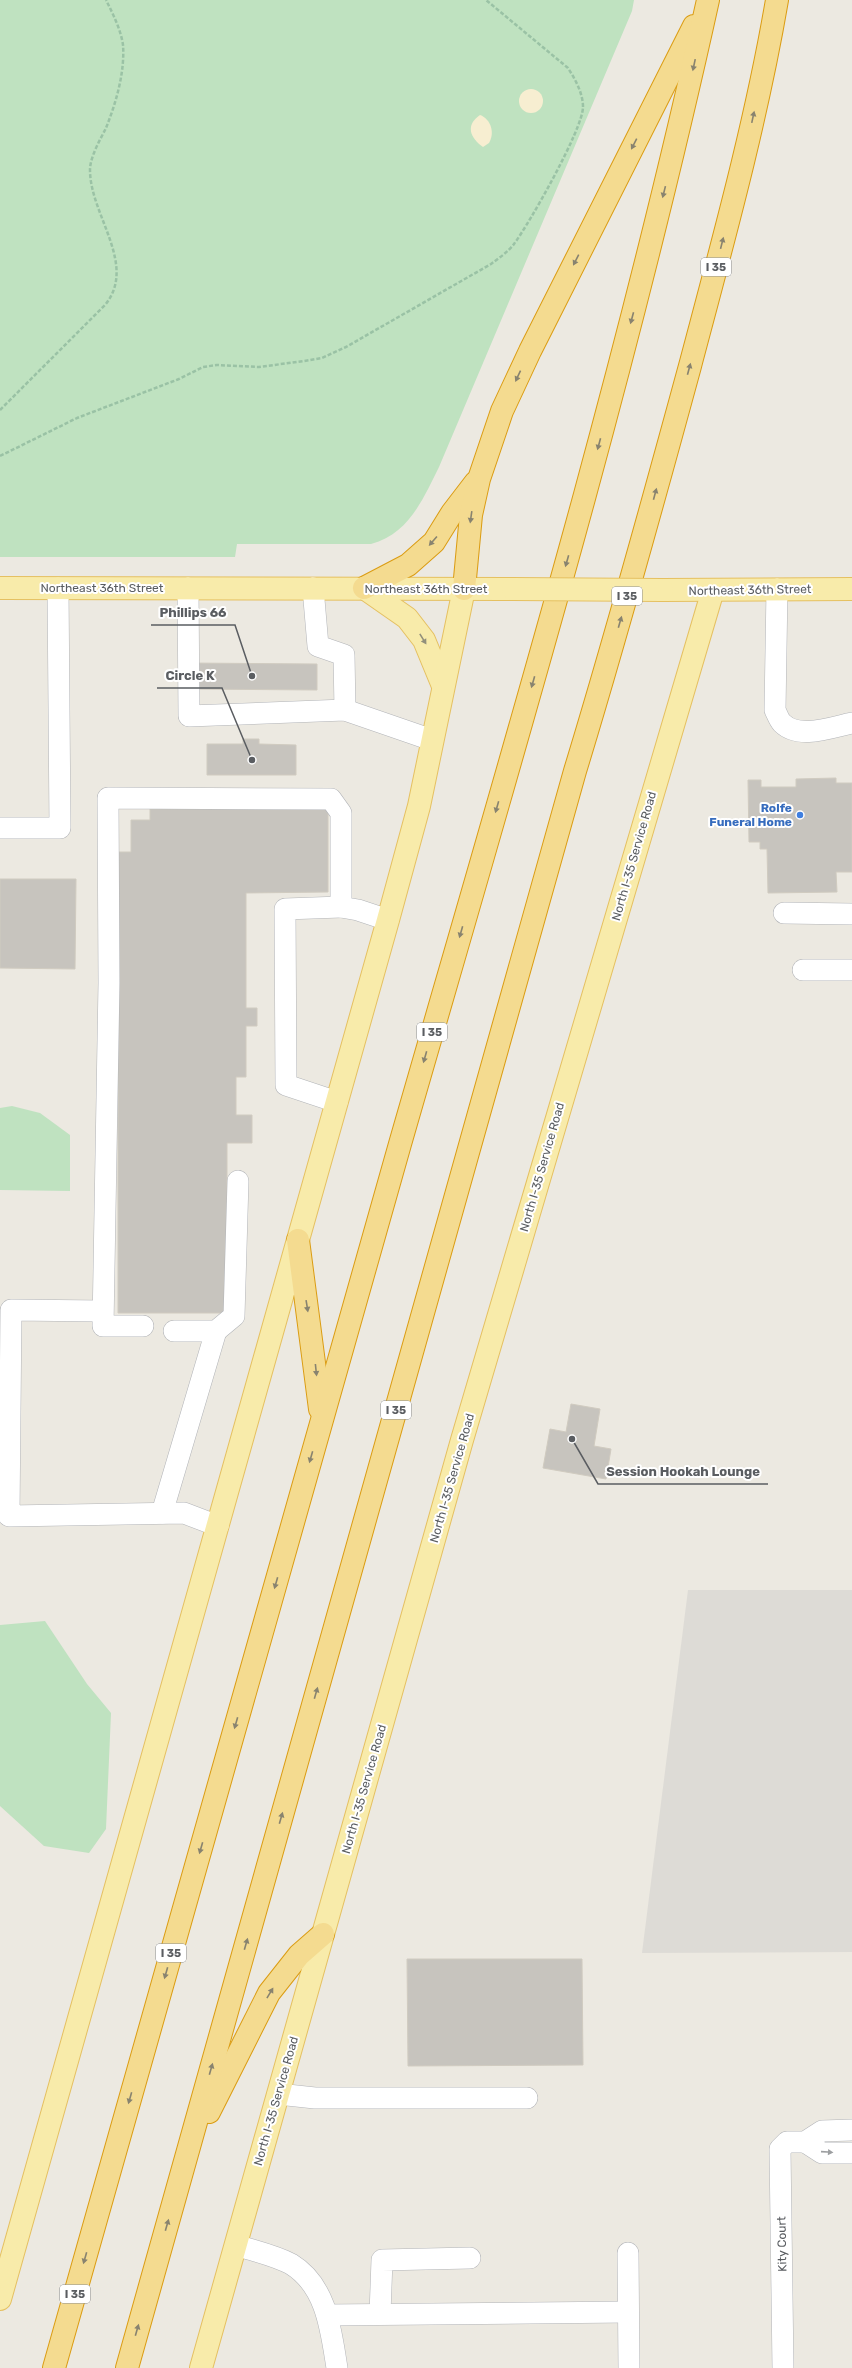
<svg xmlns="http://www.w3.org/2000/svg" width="852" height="2368" font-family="Rubik,sans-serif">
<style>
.industrial{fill:#dddbd6}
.green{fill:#bfe2c0}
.sand{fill:#f7eed1}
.building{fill:#c7c4be;stroke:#d0cbc0}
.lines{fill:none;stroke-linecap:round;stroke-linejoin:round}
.minor-casing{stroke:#b2b4b8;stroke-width:22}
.major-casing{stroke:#e5c061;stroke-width:24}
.highway-casing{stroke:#db9c12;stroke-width:24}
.path{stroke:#9ac2a5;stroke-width:2.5;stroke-dasharray:4 2;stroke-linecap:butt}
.minor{stroke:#fff;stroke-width:21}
.major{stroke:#f8ebaa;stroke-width:22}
.highway{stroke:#f4db90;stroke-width:22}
.major-bridge-casing{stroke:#e5c061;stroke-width:24;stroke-linecap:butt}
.major-bridge{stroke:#f8ebaa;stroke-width:22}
.oneway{fill:#88836f}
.oneway2{fill:#918f7b}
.oneway3{fill:#9c9ea0}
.shop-dot{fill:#3f7fe0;stroke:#fff;stroke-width:1.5}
.labels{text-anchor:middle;stroke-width:4;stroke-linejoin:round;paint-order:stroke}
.shield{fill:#fff;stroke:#8c8e90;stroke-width:1}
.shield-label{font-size:11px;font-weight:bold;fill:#5a5d61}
.street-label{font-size:12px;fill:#5a5d61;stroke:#fff}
.shop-label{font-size:12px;font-weight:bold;fill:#366cbe;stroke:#fff;text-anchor:end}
.leader{fill:none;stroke:#5a5d61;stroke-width:1.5}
.callout-dot{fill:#5a5d61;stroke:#fff;stroke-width:1.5}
.callout-label{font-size:13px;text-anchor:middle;font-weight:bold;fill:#5a5d61;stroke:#fff;stroke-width:4;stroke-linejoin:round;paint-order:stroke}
</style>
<rect width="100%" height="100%" fill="#ece9e1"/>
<path class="industrial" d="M688,1590H852V1952L642,1953Z"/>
<g class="green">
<path d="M0,0H634L632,11L439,467C423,499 409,534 371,544H237L235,557H0Z"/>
<path d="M12,1106L40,1113L70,1135V1191L0,1190V1108Z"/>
<path d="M45,1621L87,1684L111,1713L106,1829L89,1853L44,1846L0,1806V1625Z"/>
</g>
<g class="sand">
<circle cx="531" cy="101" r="12"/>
<path d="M480,115C491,119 495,133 489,143L483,147C470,138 465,125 480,115Z"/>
</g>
<g class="building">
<path d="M188,663L317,664V690L188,689Z"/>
<path d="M243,739H259V744L296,745V775H207V744H243Z"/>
<path d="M836,778V783H852V872H836L837,892L768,893L767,849H760V842H749L748,780H761V787H796V779Z"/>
<path d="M150,809H328V892L246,893V1008H257V1026H246V1077H236V1115H252V1143H227V1313H118V852H131V820H150Z"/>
<path d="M0,879H76L75,969L0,968Z"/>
<path d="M571,1404L600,1409L594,1446L611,1449L606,1479L543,1468L550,1429L566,1432Z"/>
<path d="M407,1959H582L583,2065L408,2066Z"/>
</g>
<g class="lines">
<defs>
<g id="minor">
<path d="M188,588L189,716L345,710L432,740"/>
<path d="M313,588L318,646L344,655L345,710"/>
<path d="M777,589L775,710C777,714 779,720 782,723C799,740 832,727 852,723"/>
<path d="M0,828H60L58,588"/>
<path d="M784,913L852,914"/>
<path d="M803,970H852"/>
<path d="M337,1102L286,1085L285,909L341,907"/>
<path d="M102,1311L11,1310L9,1516L184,1513L218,1526"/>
<path d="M143,1326H103L109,983L108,798L331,799L341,813V907L358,910L388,920"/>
<path d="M174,1331H216L234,1316L238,1181"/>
<path d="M162,1513L216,1331"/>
<path d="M278,2094L315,2098H527"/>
<path d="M805,2142L822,2153H852"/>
<path d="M236,2245C254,2251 274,2255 291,2264C327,2286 331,2331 337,2368"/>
<path d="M628,2253L629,2368"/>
<path d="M380,2314L382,2260L470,2258"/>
<path d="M327,2315L628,2312"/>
<path d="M783,2368L780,2149L787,2142H805L822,2131L852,2130"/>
</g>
<g id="major">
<path d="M0,588L513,589"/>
<path d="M364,588L407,618L424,640L443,686"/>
<path d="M662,590L852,589"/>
<path d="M0,2299L388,920L419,806L464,589"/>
<path d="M201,2368L462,1440L713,590"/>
</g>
<g id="highway">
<path d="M364,588L408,565L434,542L452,513L475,483"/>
<path d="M464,589L471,515L479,479L502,411L530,351L694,26"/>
<path d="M298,1240L320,1409"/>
<path d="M209,2112L269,1993L299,1955L323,1934"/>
<path d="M54,2368C171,1961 283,1552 400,1144C509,765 623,386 708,0"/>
<path d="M127,2368L575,771C616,637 653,502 690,366C722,245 756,123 777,0"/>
</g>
</defs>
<use href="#minor" class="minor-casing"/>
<use href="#major" class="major-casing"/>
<use href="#highway" class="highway-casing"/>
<g class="path">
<path d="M0,410L105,305C138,265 90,215 90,170C90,157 100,140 106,128C116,103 125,72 123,45C121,30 113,14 106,0"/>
<path d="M0,456L77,418L179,379L203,367L217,365L259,367L304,361L322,358L346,347L491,264C499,258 508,252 514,244C529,224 583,129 583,107C583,93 575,79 568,68L486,0"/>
</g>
<use href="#minor" class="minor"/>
<use href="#major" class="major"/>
<use href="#highway" class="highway"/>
<defs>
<path id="major-bridge" d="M513,589L662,590"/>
</defs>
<use href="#major-bridge" class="major-bridge-casing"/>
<use href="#major-bridge" class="major-bridge"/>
</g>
<defs><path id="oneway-solid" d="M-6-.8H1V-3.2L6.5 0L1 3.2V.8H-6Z"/></defs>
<g class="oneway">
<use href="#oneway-solid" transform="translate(694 65) rotate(102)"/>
<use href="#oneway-solid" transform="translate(753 117) rotate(-78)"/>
<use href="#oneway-solid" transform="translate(634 144) rotate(117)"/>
<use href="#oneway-solid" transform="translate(664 192) rotate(104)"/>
<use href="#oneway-solid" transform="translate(722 243) rotate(-76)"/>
<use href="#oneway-solid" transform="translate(576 260) rotate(117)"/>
<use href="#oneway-solid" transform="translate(632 318) rotate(105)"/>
<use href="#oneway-solid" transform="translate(689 369) rotate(-75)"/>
<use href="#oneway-solid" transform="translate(518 376) rotate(115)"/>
<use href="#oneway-solid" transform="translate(599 444) rotate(105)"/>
<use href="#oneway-solid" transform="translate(655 494) rotate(-75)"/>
<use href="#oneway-solid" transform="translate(471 517) rotate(98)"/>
<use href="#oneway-solid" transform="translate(433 541) rotate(131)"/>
<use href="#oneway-solid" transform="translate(567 561) rotate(106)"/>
<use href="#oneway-solid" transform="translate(620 622) rotate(-74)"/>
<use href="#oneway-solid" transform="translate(533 682) rotate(106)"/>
<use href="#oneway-solid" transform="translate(497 807) rotate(106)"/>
<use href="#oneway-solid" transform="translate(461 932) rotate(106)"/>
<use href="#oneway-solid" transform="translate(425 1057) rotate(106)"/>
<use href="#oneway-solid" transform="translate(307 1306) rotate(81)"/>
<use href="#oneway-solid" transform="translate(316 1370) rotate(84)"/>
<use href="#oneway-solid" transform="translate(311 1457) rotate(106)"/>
<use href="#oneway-solid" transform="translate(276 1583) rotate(106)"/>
<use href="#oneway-solid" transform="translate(316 1693) rotate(-74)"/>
<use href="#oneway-solid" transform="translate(236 1723) rotate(106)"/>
<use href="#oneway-solid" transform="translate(281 1818) rotate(-74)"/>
<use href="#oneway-solid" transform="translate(201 1848) rotate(106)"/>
<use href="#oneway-solid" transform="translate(246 1944) rotate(-74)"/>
<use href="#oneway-solid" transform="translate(166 1973) rotate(106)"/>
<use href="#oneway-solid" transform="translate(270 1993) rotate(-59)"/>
<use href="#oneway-solid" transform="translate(211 2069) rotate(-74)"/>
<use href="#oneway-solid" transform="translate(130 2098) rotate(106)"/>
<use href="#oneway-solid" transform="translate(167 2225) rotate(-74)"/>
<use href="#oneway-solid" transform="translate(85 2258) rotate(106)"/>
<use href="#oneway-solid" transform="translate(137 2330) rotate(-74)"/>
</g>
<use class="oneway2" href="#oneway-solid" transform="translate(423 639) rotate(58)"/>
<use class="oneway3" href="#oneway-solid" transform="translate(827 2152) rotate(4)"/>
<circle class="shop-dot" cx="800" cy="815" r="4"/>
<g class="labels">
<g class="shield">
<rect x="701" y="258" width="30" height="18" rx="3"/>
<rect x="612" y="587" width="30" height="18" rx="3"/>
<rect x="417" y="1023" width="30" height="18" rx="3"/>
<rect x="381" y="1401" width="30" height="18" rx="3"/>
<rect x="156" y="1944" width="30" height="18" rx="3"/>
<rect x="60" y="2285" width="30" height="18" rx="3"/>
</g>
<g class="shield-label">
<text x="716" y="271">I 35</text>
<text x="627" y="600">I 35</text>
<text x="432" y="1036">I 35</text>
<text x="396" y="1414">I 35</text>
<text x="171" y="1957">I 35</text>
<text x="75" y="2298">I 35</text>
</g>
<g class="street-label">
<text x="102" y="592">Northeast 36th Street</text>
<text x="426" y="593">Northeast 36th Street</text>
<text transform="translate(750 590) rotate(-1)" y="4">Northeast 36th Street</text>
<text transform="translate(634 856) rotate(-74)" y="4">North I-35 Service Road</text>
<text transform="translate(542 1167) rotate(-74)" y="4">North I-35 Service Road</text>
<text transform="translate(452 1478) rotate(-74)" y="4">North I-35 Service Road</text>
<text transform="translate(364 1789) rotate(-74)" y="4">North I-35 Service Road</text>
<text transform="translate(276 2101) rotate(-74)" y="4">North I-35 Service Road</text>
<text transform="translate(782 2244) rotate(-91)" y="4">Kity Court</text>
</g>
<g class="shop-label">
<text x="792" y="812">Rolfe<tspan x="792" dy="14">Funeral Home</tspan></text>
</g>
</g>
<path class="leader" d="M252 676L235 625H151M252 760L222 688H157M572 1439L598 1484H768"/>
<g class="callout-dot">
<circle cx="252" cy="676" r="4"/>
<circle cx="252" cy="760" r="4"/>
<circle cx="572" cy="1439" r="4"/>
</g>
<g class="callout-label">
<text x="193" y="617">Phillips 66</text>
<text x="190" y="680">Circle K</text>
<text x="683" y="1476">Session Hookah Lounge</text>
</g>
</svg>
